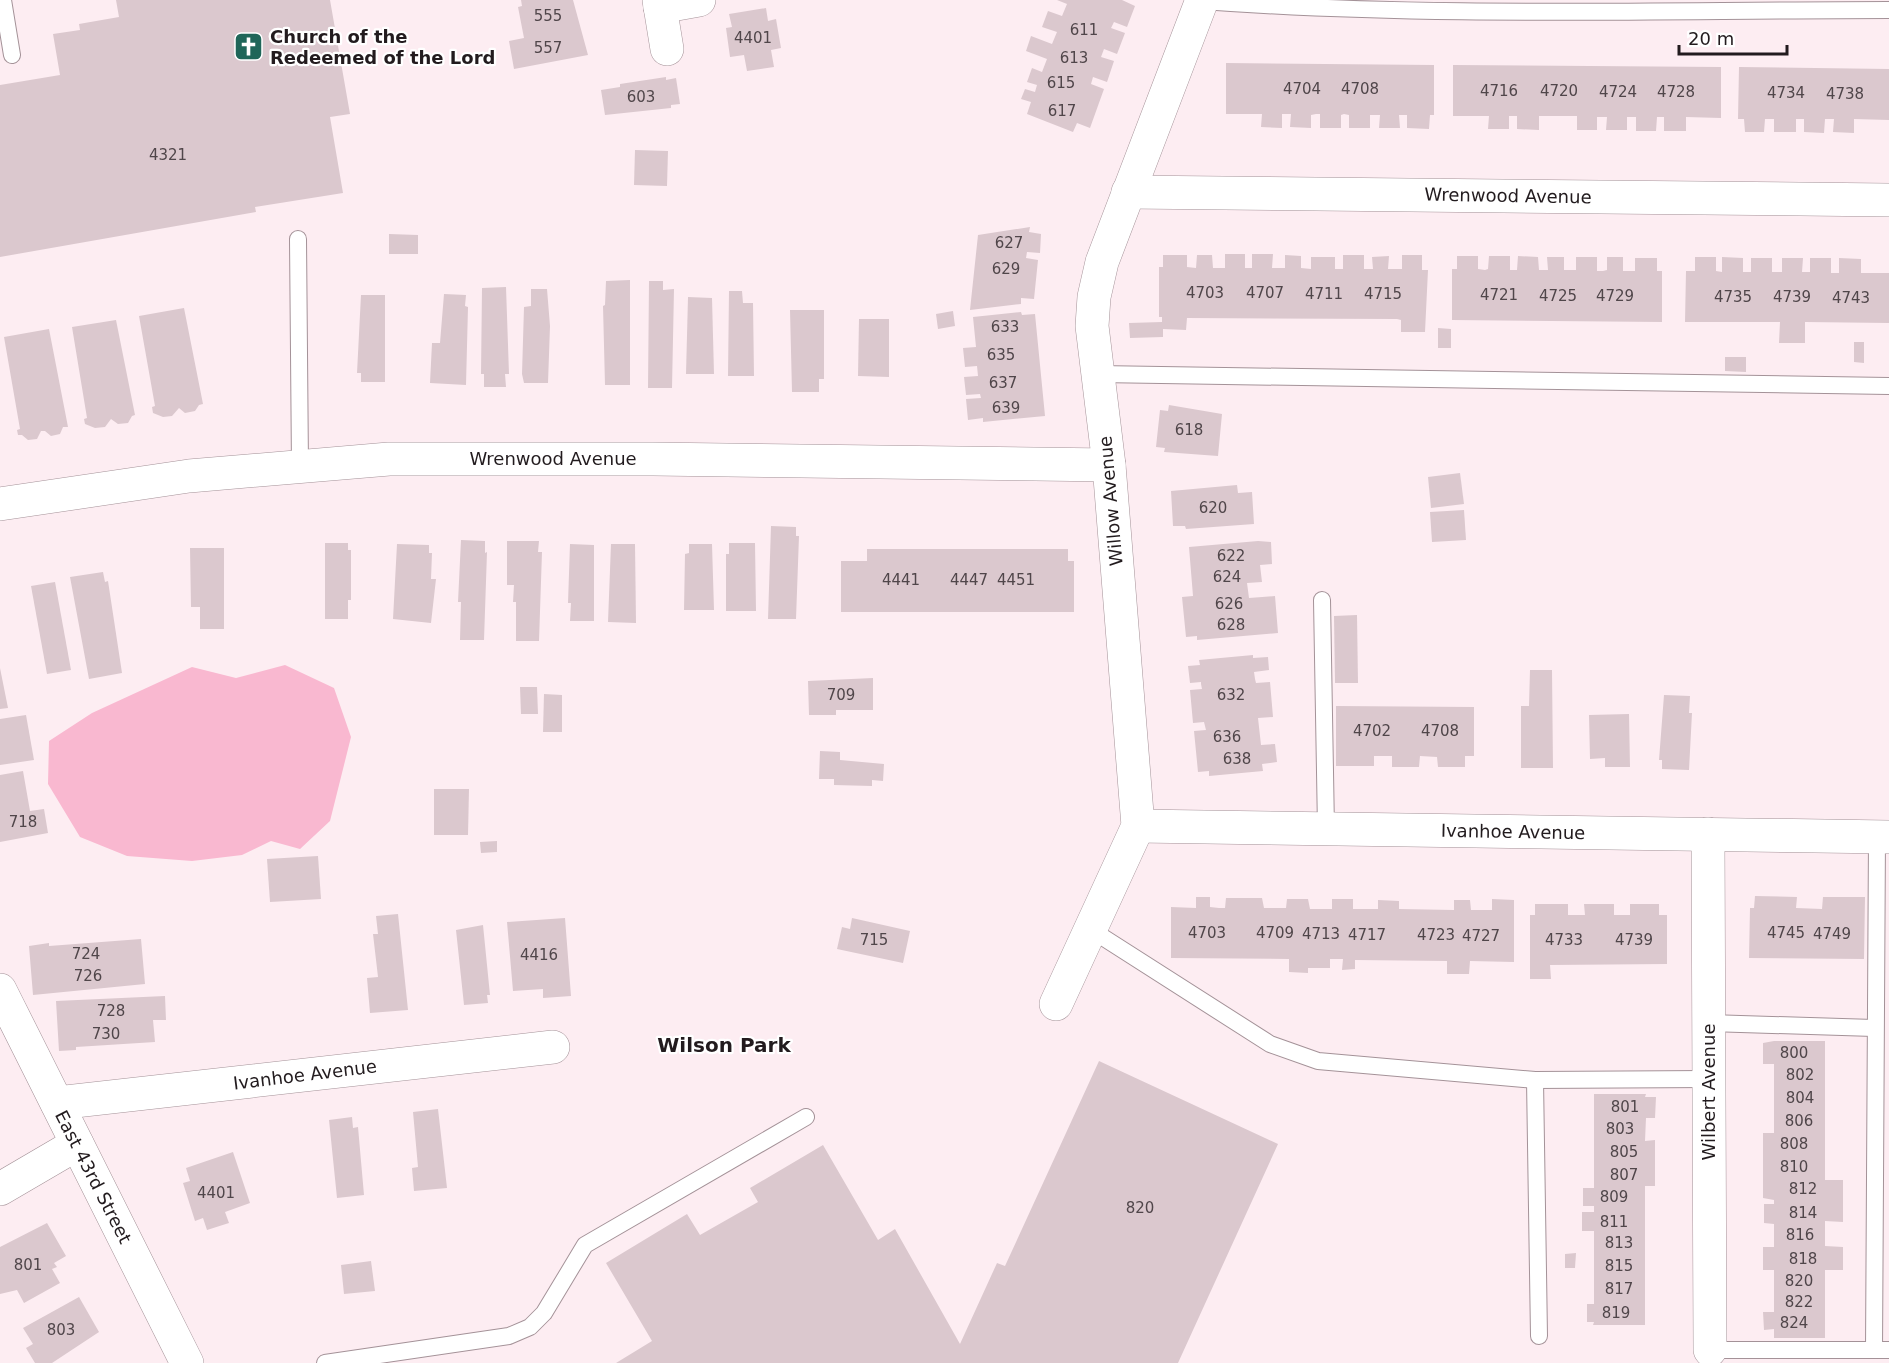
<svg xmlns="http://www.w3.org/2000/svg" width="1889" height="1363" font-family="'DejaVu Sans',sans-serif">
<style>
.green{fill:#f9b8d0}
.building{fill:#dbc8ce}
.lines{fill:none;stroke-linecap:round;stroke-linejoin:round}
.service-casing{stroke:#a49298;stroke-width:18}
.minor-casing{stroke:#a49298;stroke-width:34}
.service{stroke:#fff;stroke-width:16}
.minor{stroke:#fff;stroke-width:33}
.labels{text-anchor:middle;stroke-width:4.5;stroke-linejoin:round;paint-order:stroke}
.number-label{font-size:15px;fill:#50464a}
.poi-label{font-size:18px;font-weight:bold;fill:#221b1e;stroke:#fff;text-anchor:start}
.street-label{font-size:18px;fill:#221b1e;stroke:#fff}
.neighbourhood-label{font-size:20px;font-weight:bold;fill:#221b1e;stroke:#fff}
</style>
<rect width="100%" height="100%" fill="#fdedf2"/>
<path class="green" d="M285,665L334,688L351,737L330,821L300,849L271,841L242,855L192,861L127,856L80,837L48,784L49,741L92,713L192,667L236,678Z"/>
<g class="building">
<path d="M116,0H330L350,114L330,117L343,193L255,207L256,212L0,257V85L60,75L53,34L80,30L79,24L119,17Z"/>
<path d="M521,0H573L588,55L514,69L509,41L524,38L518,7L522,6Z"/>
<path d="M1057,0H1122L1135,6L1127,27L1114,22L1111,28L1125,33L1117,54L1104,49L1101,57L1114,61L1107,82L1093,77L1091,84L1104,89L1090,128L1077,123L1073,132L1027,114L1031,102L1021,99L1025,89L1035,92L1037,85L1027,82L1032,68L1042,72L1047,59L1026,51L1031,36L1052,44L1057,32L1042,27L1048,11L1062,16L1067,4Z"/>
<path d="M766,8L768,21L776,19L781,48L771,50L774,67L747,71L744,55L730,57L726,28L732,27L729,14Z"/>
<path d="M1226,63L1434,65V115H1430L1429,129L1407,128V115H1399L1400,128H1379L1380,115H1370V128H1349V115L1344,114L1341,115V128H1320V114H1316L1311,115V128L1290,127L1291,114H1282V128L1261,127L1262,114H1226Z"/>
<path d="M1453,65L1721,67V118L1686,117V131H1664V117H1657L1656,131H1636V117H1627V130H1606L1607,117H1597V130H1577V116H1539V130L1517,129V116H1509V129H1488L1489,116H1453Z"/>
<path d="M1739,67L1889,69V120L1854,119V133L1833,132L1834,119H1825L1824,133L1804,132V119H1796V132H1774V119H1765L1764,132H1745L1744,119H1738Z"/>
<path d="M666,77V80L676,78L680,104L671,105V108L605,115L601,90L620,87V84Z"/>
<path d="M635,150L668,151L667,186L634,185Z"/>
<path d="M1030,227L1029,232L1041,234L1040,253L1027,252L1026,258L1038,260L1034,299L1021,298V304L970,310L978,235Z"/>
<path d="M389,234L418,235V254H389Z"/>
<path d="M1225,254H1245V268H1252V254H1273L1272,268H1285V255L1301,256V268L1311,269V257H1335V269H1343V255H1364V269H1373L1372,257L1389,256L1388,269H1402V255H1422V270H1428L1425,332H1401V320L1397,319L1187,318L1186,330L1163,329V337L1130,338L1129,323L1162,322V317H1159V267H1163V255H1187V267L1196,268L1197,255H1212L1213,268H1225Z"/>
<path d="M1457,256H1478V269L1485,270L1488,269L1489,256H1510V270H1517L1518,256L1538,257L1539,270H1548L1547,257H1564V270H1576V257H1597V271H1603L1607,270V257H1623V271H1635V258H1657V271H1662V322L1452,320V269H1457Z"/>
<path d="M1695,257H1716V271L1722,272V257L1743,258V272H1751V258H1772V272H1782V258H1803L1802,272H1810V258H1831V273H1839V258L1861,259V273H1889V323L1805,322V343H1779L1780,322H1685L1686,271H1695Z"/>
<path d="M630,280V385H605L603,306L605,305L606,281Z"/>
<path d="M649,281H663V290L674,289L672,388H648Z"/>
<path d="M506,287L509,374H505L506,387H484V374H481L482,288Z"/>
<path d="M531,289H547L550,326L548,383H524L522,374L524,307L531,306Z"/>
<path d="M729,291H742L743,303H753L754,376H728Z"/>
<path d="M444,294L466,295L465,306L468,307L466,385L430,383L432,343H440Z"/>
<path d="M361,295H385V382H361V373H357Z"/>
<path d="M688,297L712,298L714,374H686Z"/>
<path d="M184,308L203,404L199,405L195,411L185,413L179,408L172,416L163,417L153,413L152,407L155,406L139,316Z"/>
<path d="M790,310H824V379H819V392H792Z"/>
<path d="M953,311L955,326L938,329L936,314Z"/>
<path d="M1021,312L1022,315L1035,314L1045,416L983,422V418L968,420L966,399L981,398L980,394L966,395L964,377L978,376L977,366L965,367L963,348L976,347L973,317Z"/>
<path d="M859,319H889V377L858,376Z"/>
<path d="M116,320L135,415L132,416L128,423L118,424L111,419L105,427L95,428L85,424L84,419L87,418L72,327Z"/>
<path d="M1438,328L1451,329V348H1438Z"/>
<path d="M49,329L68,427H63L60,434L51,436L45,431H41L37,439L28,440L22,435H18L17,430L20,429L4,337Z"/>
<path d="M1854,342H1864V363L1854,362Z"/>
<path d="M1725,357H1746V372L1725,371Z"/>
<path d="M1169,405L1222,414L1218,456L1164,452L1165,448L1156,447L1160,410L1168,411Z"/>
<path d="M1460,473L1464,504L1431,508L1428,477Z"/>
<path d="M1237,485L1238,493L1252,492L1254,524L1186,529L1185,526H1173L1171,491Z"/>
<path d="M1464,510L1466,540L1432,542L1430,512Z"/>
<path d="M771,526L796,527V536H799L796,619H768Z"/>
<path d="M461,540L485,541V553L487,552L484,640H460L461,602H458Z"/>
<path d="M507,541H539L538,552H542L539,641H516V602H513L514,585H507Z"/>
<path d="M1258,541L1271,542L1272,564L1260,565L1262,582L1247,583L1249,598L1275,596L1278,633L1197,640V636L1186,637L1182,597L1193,596L1189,547Z"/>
<path d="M325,543H348V550H351V600H348V619H325Z"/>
<path d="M729,543H755L756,611H726V554H729Z"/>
<path d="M397,544L429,545V553H432L431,579H436L431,623L393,619Z"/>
<path d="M570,544L594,545V621H570L571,603H568Z"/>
<path d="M611,544H635L636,623L608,622Z"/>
<path d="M689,544H712L714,610H684L685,554L689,553Z"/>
<path d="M190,548H224V629H200V607H191Z"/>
<path d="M867,549H1068V561H1074V612H841V561H867Z"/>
<path d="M103,572L105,582L108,581L122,673L89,679L70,577Z"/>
<path d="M55,582L71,670L47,674L31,586Z"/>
<path d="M1357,615L1358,683H1335L1334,616Z"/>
<path d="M1253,655V658L1268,657L1269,670L1254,672L1255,679L1256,683L1270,682L1273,717L1258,718L1261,745L1275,744L1277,762L1262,764L1263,771L1209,776V771L1198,772L1194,731L1206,730L1204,722L1193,723L1190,690L1202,689L1201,684V682L1190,683L1188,666L1200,665L1199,660Z"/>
<path d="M0,668L8,708L0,709Z"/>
<path d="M1530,670H1552L1553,768H1521V706H1529Z"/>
<path d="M873,678V710H836V715H809L808,681Z"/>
<path d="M520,687H537L538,714H521Z"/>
<path d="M544,694L562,695V732H543Z"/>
<path d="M1664,695L1690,696L1689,713H1692L1689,770L1662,769V760H1659Z"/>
<path d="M1336,706L1474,707V756H1465V767H1438L1437,757L1420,756L1419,767H1392V756H1374V766H1336Z"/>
<path d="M1629,714L1630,767H1605V758L1590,759L1589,715Z"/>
<path d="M26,715L34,760L0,765V719Z"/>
<path d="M820,751L840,752V760L884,764L883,781L872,780V786L834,785V779H819Z"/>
<path d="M23,771L30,811L44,809L48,833L0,842V775Z"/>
<path d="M434,789H469L468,835H434Z"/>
<path d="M497,841V852L481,853L480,842Z"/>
<path d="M318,856L321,899L270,902L267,859Z"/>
<path d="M1755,896L1797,897L1796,908L1822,909L1823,897H1865L1864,959L1749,958L1750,908H1754Z"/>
<path d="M1196,897H1210V907L1219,908H1225L1226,898H1262L1264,908H1286L1287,899H1308L1310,909H1332V899H1353V909H1378V900L1399,901V909L1454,910V900H1470L1471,910H1492V899L1514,900V962L1470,961L1469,974H1447V961L1355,960V969L1342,970L1343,959H1330V968H1308V973L1289,972V959L1171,958V907L1196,908Z"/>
<path d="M1535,904H1568V915H1585L1584,904H1614V915H1630V904H1659V915H1667V964L1550,965L1551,979H1530V915H1535Z"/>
<path d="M398,914L408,1010L370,1013L367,978L378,977L373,934H378L376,916Z"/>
<path d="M565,918L571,996L543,998V989L513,991L507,922Z"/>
<path d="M852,918L910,931L903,963L837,949L842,927L850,929Z"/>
<path d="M483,925L490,995H487L488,1003L464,1005L456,930Z"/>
<path d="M141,939L145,984L33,995L29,946L49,943V946Z"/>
<path d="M165,996L166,1020H153L155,1042L76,1047V1050L59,1051L56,1001Z"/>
<path d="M1774,1041H1825V1180H1843V1222L1825,1221V1246L1843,1247V1270H1825V1338H1774V1329L1764,1330L1763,1312H1774V1270H1763V1247H1774V1224L1764,1223V1204H1774V1200L1763,1198V1133H1774V1064H1763V1043Z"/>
<path d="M1099,1061L1278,1144L1178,1363H616L652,1341L606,1263L687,1214L700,1235L758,1202L750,1188L823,1145L878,1240L895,1229L960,1344L997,1263L1005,1266Z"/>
<path d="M1594,1094H1646L1645,1097H1656L1655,1118H1646L1645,1141L1655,1140V1186H1645V1325H1593L1594,1322H1587V1304H1594V1231H1582V1212H1594V1206H1583V1188H1594Z"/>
<path d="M438,1109L447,1188L414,1191L412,1168L418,1167L413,1112Z"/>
<path d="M352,1117L353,1128L358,1127L364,1195L337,1198L329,1120Z"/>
<path d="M233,1152L250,1203L225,1212L229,1223L207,1230L203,1218L195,1221L183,1183L190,1181L186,1168Z"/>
<path d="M47,1223L66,1256L54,1263L57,1267L52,1269L60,1283L24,1303L17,1290L0,1294V1247Z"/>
<path d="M1576,1253L1575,1268H1565V1254Z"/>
<path d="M371,1261L375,1291L344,1294L341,1265Z"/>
<path d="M79,1297L99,1332L52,1363H35L26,1348L33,1344L23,1328Z"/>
</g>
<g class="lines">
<defs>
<g id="service">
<path d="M3,0L12,55"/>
<path d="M1202,1C1430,18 1660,10 1889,10"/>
<path d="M298,239L300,466"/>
<path d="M1098,374L1889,386"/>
<path d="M1322,600L1326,829"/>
<path d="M1090,929L1270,1044L1318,1061L1535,1080L1708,1079"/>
<path d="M1709,1023L1874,1028"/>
<path d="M1535,1080L1539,1336"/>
<path d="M1710,1350H1889"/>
<path d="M1874,1350L1877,837"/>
<path d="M325,1363L509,1336L530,1327L544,1313L585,1245L806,1117"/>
</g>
<g id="minor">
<path d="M659,0L667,49"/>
<path d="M660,7L699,0"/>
<path d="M1128,192L1889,200"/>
<path d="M0,504L189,476L389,459H653L1109,465"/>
<path d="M1138,826L1889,837"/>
<path d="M1708,834L1710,1350"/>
<path d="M0,990L187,1363"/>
<path d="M1056,1004L1138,826L1109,465L1092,326L1094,297L1102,262L1202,0"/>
<path d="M57,1103L553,1047"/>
<path d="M0,1189L77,1144"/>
</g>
</defs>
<use href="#service" class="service-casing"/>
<use href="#minor" class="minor-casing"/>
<use href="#service" class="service"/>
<use href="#minor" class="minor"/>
</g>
<defs>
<symbol id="church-square" viewBox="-11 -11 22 22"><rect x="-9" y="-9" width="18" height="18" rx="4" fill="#1f6659" stroke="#fff"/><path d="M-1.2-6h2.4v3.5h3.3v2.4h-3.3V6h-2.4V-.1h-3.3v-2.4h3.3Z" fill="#fff"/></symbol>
</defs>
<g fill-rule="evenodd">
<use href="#church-square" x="232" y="30" width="33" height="33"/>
</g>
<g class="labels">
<g class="number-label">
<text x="548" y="21">555</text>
<text x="1084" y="35">611</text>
<text x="753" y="43">4401</text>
<text x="548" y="53">557</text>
<text x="1074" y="63">613</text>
<text x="1061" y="88">615</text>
<text x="1302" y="94">4704</text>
<text x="1360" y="94">4708</text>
<text x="1499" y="96">4716</text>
<text x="1559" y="96">4720</text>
<text x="1618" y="97">4724</text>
<text x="1676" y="97">4728</text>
<text x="1786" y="98">4734</text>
<text x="1845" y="99">4738</text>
<text x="641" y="102">603</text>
<text x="1062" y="116">617</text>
<text x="168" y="160">4321</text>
<text x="1009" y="248">627</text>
<text x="1006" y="274">629</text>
<text x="1205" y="298">4703</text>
<text x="1265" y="298">4707</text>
<text x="1324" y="299">4711</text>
<text x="1383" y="299">4715</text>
<text x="1499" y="300">4721</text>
<text x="1558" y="301">4725</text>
<text x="1615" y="301">4729</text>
<text x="1733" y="302">4735</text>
<text x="1792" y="302">4739</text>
<text x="1851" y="303">4743</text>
<text x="1005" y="332">633</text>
<text x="1001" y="360">635</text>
<text x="1003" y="388">637</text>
<text x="1006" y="413">639</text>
<text x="1189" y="435">618</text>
<text x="1213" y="513">620</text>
<text x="1231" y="561">622</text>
<text x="1227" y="582">624</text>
<text x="901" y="585">4441</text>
<text x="969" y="585">4447</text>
<text x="1016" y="585">4451</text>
<text x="1229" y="609">626</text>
<text x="1231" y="630">628</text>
<text x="841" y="700">709</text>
<text x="1231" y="700">632</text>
<text x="1372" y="736">4702</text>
<text x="1440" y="736">4708</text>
<text x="1227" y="742">636</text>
<text x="1237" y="764">638</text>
<text x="23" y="827">718</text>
<text x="1207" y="938">4703</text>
<text x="1275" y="938">4709</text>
<text x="1786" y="938">4745</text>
<text x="1321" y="939">4713</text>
<text x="1832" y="939">4749</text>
<text x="1367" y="940">4717</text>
<text x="1436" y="940">4723</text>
<text x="1481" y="941">4727</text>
<text x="874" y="945">715</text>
<text x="1564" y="945">4733</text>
<text x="1634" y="945">4739</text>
<text x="86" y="959">724</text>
<text x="539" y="960">4416</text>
<text x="88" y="981">726</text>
<text x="111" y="1016">728</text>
<text x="106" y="1039">730</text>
<text x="1794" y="1058">800</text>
<text x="1800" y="1080">802</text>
<text x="1800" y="1103">804</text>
<text x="1625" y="1112">801</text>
<text x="1799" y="1126">806</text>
<text x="1620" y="1134">803</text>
<text x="1794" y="1149">808</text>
<text x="1624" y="1157">805</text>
<text x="1794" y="1172">810</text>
<text x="1624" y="1180">807</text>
<text x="1803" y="1194">812</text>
<text x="216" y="1198">4401</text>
<text x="1614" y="1202">809</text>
<text x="1140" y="1213">820</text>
<text x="1803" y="1218">814</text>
<text x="1614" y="1227">811</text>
<text x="1800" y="1240">816</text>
<text x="1619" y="1248">813</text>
<text x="1803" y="1264">818</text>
<text x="28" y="1270">801</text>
<text x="1619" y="1271">815</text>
<text x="1799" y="1286">820</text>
<text x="1619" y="1294">817</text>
<text x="1799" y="1307">822</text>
<text x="1616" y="1318">819</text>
<text x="1794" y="1328">824</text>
<text x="61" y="1335">803</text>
</g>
<g class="poi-label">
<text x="270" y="43">Church of the<tspan x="270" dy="21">Redeemed of the Lord</tspan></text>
</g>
<g class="street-label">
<text transform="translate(1508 196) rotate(1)" y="6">Wrenwood Avenue</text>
<text x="553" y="465">Wrenwood Avenue</text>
<text transform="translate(1111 501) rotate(-95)" y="6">Willow Avenue</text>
<text transform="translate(1513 832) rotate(1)" y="6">Ivanhoe Avenue</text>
<text transform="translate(305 1075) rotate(-7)" y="6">Ivanhoe Avenue</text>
<text transform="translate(1709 1092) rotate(-90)" y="6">Wilbert Avenue</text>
<text transform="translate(93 1177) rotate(63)" y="6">East 43rd Street</text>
</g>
<g class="neighbourhood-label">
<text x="724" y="1052">Wilson Park</text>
</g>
</g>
<path d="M1679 45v9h108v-9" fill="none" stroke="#221b1e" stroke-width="3"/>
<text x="1688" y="45" font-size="18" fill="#221b1e" stroke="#ffffff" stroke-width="4.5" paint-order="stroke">20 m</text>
</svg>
